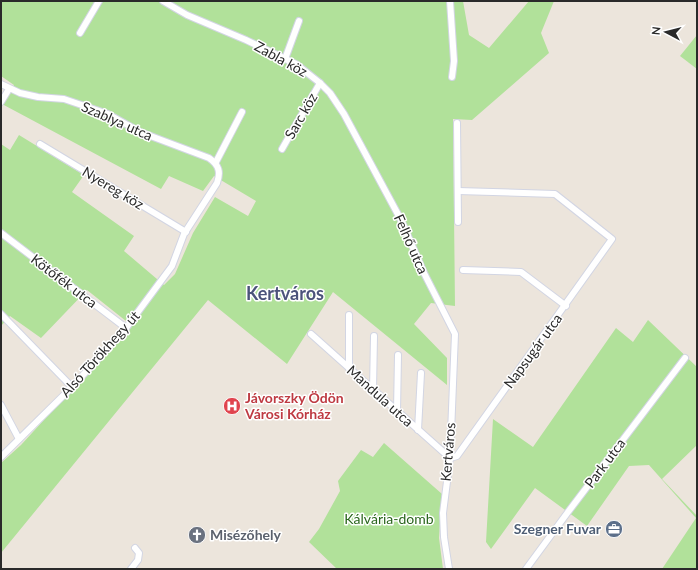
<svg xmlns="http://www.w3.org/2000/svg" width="698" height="570" font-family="Lato,sans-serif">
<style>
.green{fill:#b1e19a}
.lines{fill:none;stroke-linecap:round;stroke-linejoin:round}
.minor-casing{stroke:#d2d5e3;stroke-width:8}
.minor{stroke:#fff;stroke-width:6}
.labels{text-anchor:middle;stroke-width:3;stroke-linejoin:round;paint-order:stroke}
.street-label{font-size:14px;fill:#2a2a2a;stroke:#fff}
.health-label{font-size:14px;font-weight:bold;fill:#be3a42;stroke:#fff;text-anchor:start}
.park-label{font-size:14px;fill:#2a661c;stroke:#fff}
.service-label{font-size:14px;font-weight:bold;fill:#4e5e75;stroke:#fff;text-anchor:end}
.worship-label{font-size:14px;font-weight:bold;fill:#5b616d;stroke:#fff;text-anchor:start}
.district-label{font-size:18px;font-weight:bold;fill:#4b537a;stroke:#fff}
</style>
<rect width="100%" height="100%" fill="#ece5dc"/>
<g class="green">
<path d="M1,1H463L469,35L489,48L529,1H554L541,33L549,53L472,120L453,119L455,306L431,303L414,324L447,358V385L333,292L287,364L208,300L1,553V463L21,445L131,325L87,290L41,338L10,316L1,326V144L10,150L19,135L84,175L72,192L134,236L124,251L164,285L175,274L193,233L215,197L248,216L256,201L214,176L203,191L169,176L161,189L2,104L14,85L1,76Z"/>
<path d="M697,35V69L680,56Z"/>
<path d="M648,320L697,367V445L662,479L697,516V569H662L696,518L649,465L629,466L587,526L535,488L491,549L486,542L493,419L533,447L616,328L633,342Z"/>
<path d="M384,443L442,494L439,538L443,569H337L309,542L319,529L340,491L338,481L361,450L373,457Z"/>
</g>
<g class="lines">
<defs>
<g id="minor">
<path d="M163,1L187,15L246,40L296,64L320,83L330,93L344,114L401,220L424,273L455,334L450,458L443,513L444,537L449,569"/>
<path d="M450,1L454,61L452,77"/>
<path d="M80,33L99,1"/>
<path d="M285,59L299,21"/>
<path d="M1,84L20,93L38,97L64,99L108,114L140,132L209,158C219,165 221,172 217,183L184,234L172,266L126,328L72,387L1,457"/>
<path d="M1,102L9,89"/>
<path d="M457,123L458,222"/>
<path d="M40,144L186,232"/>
<path d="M282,149L320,83"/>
<path d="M216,162L242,112"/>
<path d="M1,233L126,328"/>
<path d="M463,270L521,272L566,306"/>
<path d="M1,314L72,387"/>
<path d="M349,315V368"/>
<path d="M311,334L450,458"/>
<path d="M373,390L374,336"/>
<path d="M1,405L19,439"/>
<path d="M397,411L398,355"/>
<path d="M418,430L421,373"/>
<path d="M450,458L457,456L612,239L555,194L458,191"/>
<path d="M131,569L138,560L139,553L135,548"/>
<path d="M526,569L568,512L685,358"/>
</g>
</defs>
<use href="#minor" class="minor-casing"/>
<use href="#minor" class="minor"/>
</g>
<defs>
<symbol id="hospital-disc" viewBox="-11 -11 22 22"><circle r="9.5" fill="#e0444e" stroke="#fff"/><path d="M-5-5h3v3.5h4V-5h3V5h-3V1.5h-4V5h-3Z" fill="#fff"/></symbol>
<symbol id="office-disc" viewBox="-11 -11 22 22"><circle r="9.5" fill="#5c6f8a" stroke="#fff"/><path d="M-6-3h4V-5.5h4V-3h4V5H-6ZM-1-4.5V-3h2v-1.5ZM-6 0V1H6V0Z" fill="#fff"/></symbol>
<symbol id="church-disc" viewBox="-11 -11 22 22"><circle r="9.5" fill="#6b7280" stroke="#fff"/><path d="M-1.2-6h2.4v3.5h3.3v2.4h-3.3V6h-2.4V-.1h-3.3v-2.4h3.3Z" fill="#fff"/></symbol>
</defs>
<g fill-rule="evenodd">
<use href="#hospital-disc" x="222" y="396" width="20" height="20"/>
<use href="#office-disc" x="604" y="519" width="20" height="20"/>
<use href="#church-disc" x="187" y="525" width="20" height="20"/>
</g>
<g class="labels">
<g class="street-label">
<text transform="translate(281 59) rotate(29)" y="5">Zabla köz</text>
<text transform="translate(301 116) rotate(-60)" y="5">Sarc köz</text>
<text transform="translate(117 121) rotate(24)" y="5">Szablya utca</text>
<text transform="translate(113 188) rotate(31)" y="5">Nyereg köz</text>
<text transform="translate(411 244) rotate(66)" y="5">Felhő utca</text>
<text transform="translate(64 281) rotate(37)" y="5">Kötőfék utca</text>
<text transform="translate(533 351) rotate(-54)" y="5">Napsugár utca</text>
<text transform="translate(100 354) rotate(-48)" y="5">Alsó Törökhegy út</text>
<text transform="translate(380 396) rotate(42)" y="5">Mandula utca</text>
<text transform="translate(448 452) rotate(-85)" y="5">Kertváros</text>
<text transform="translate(605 463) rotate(-53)" y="5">Park utca</text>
</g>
<g class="health-label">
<text x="245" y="403">Jávorszky Ödön<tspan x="245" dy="16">Városi Kórház</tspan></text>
</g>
<g class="park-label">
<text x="389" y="524">Kálvária-domb</text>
</g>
<g class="service-label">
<text x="601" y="534">Szegner Fuvar</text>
</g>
<g class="worship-label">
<text x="210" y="540">Misézőhely</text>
</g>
<g class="district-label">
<text x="285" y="300">Kertváros</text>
</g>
</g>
<rect width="698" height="570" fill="none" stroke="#2a2a2a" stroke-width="4"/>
<g transform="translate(666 32) rotate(277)" stroke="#ffffff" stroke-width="3" paint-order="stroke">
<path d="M0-3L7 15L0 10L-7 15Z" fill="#2a2a2a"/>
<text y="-6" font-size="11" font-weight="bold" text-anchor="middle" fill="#2a2a2a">N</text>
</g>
</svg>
